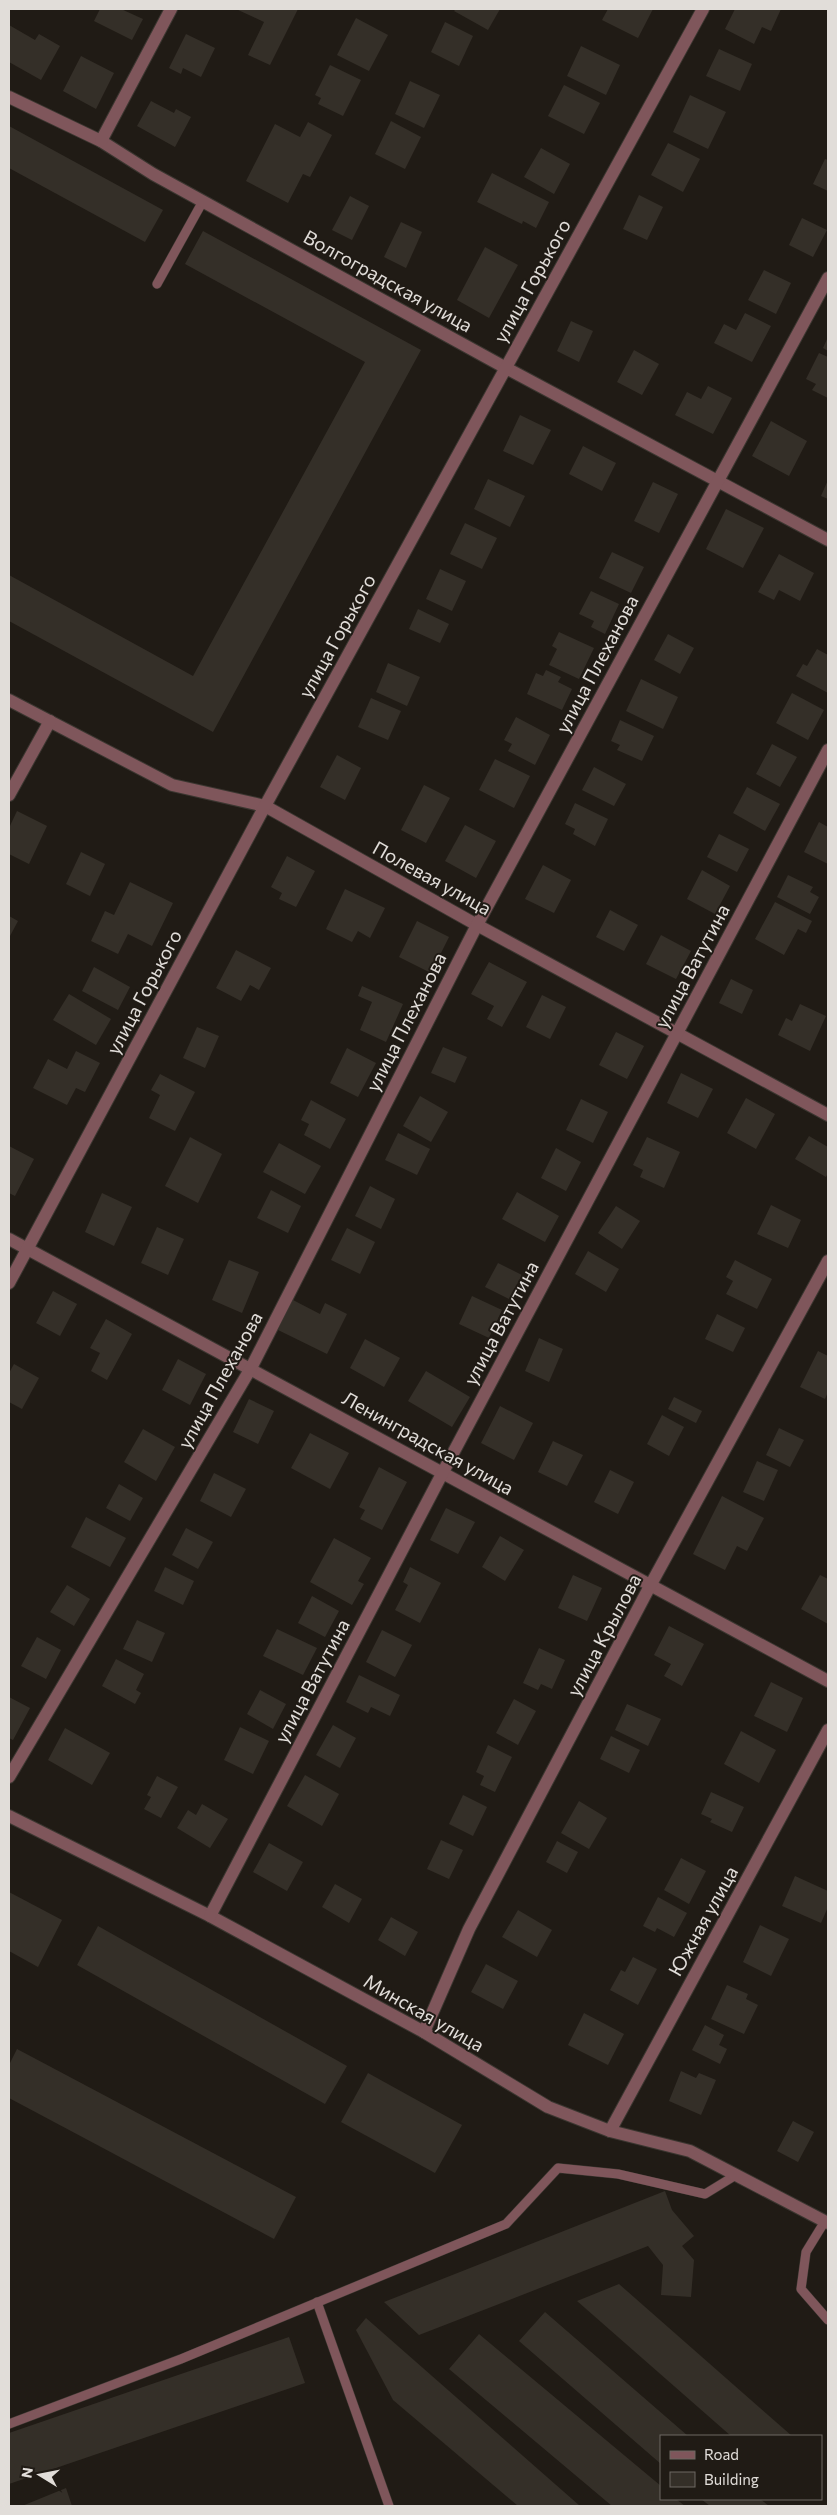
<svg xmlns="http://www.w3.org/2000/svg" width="837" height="2515" font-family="Commissioner,sans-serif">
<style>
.building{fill:#342f28}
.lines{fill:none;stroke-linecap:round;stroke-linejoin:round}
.service-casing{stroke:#3b3630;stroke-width:10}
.minor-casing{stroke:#3b3630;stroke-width:14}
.service{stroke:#7f565b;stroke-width:9}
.minor{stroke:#7f565b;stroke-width:12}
.labels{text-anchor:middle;stroke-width:4;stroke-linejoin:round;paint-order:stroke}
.street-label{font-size:19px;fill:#e1ddd9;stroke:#201b15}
</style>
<rect width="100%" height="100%" fill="#201b15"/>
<g class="building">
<path d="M100,9H121L143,19L132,40L94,21Z"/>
<path d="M236,9H298L270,65L248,55L264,22Z"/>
<path d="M456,9H500L488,30L454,11Z"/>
<path d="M608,9H653L638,38L602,20Z"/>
<path d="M735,9H781L771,31L762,27L754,44L725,29Z"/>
<path d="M356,18L388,35L369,71L337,55Z"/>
<path d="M445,22L473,36L459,66L431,52Z"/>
<path d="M9,25L35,40L39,34L60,46L41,80L9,62Z"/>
<path d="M186,34L215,48L201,77L183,68L181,74L169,68Z"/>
<path d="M581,46L620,65L606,95L567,76Z"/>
<path d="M719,49L752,64L740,91L706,76Z"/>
<path d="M81,56L114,73L96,109L63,91Z"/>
<path d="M330,65L361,80L343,116L318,104L321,98L315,95Z"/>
<path d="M410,81L440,95L424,128L395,114Z"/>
<path d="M564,85L600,103L584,134L548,116Z"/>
<path d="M690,95L726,112L708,149L673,132Z"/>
<path d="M151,101L174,113L176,109L191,117L175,147L137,126Z"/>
<path d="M391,121L421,137L405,169L375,154Z"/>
<path d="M308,122L332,135L310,177L303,174L288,203L246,181L275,124L300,137Z"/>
<path d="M9,126L163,210L145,242L9,168Z"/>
<path d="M668,143L700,159L683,192L651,175Z"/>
<path d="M541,148L570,164L554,194L524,177Z"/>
<path d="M825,159L828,160V191L813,184Z"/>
<path d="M492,173L549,202L536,228L523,221L522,224L477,202Z"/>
<path d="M639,195L663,207L647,240L623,229Z"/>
<path d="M350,196L369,206L352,240L332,230Z"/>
<path d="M802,218L827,230L813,257L789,245Z"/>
<path d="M401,222L422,232L406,268L384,257Z"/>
<path d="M203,231L421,350L213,732L9,621V575L193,676L365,362L185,264Z"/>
<path d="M485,247L518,265L489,318L457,300Z"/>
<path d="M764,270L791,283L776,314L748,300Z"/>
<path d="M745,313L771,326L752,362L714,343L724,324L736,330Z"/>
<path d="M571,321L593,331L579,362L557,351Z"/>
<path d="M828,337V351L823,348Z"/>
<path d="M634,350L659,364L642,395L617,382Z"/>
<path d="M819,353L828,357V398L812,390L816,384L806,379Z"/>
<path d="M708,386L732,398L713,434L675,415L687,392L701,399Z"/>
<path d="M520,415L551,430L533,465L503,451Z"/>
<path d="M771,421L807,441L789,476L752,456Z"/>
<path d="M583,446L616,463L602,491L569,474Z"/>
<path d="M488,479L525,496L510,527L474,509Z"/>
<path d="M828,480V499L821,496Z"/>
<path d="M653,482L678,494L659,533L634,521Z"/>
<path d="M726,509L764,528L743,568L706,549Z"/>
<path d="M465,523L497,538L482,569L450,554Z"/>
<path d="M612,552L644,567L631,593L599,578Z"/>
<path d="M779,554L814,573L800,601L779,590L774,600L758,592Z"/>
<path d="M440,569L466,581L452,611L426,599Z"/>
<path d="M591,591L619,604L605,634L591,627L594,621L579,614Z"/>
<path d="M418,609L449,624L440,643L409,629Z"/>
<path d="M559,632L594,648L579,679L549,665L557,649L552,646Z"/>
<path d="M668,634L694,648L680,674L654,660Z"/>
<path d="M817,649L828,655V693L796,676L803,664L807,666Z"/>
<path d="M388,663L420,677L407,706L376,692Z"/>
<path d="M546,670L561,677L558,682L572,689L562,710L527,694L536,673L543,676Z"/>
<path d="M641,679L678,697L663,729L626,711Z"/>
<path d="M792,693L824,710L808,740L776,723Z"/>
<path d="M371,698L401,711L388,740L358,727Z"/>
<path d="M516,717L550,735L535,765L508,751L512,744L504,740Z"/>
<path d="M620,720L654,736L642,761L617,750L620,745L611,741Z"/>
<path d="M772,744L797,757L780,787L756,774Z"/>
<path d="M337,755L361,768L345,800L320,787Z"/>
<path d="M495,759L530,776L514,808L479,790Z"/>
<path d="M594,767L626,784L614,806L582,790Z"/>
<path d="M424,785L450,798L426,843L401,830Z"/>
<path d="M747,787L780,804L765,831L733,813Z"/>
<path d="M575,803L608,819L595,846L573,834L575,829L565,824Z"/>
<path d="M17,811L47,826L29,864L9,854V828Z"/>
<path d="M819,822L828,827V864L804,852Z"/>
<path d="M465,825L496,841L476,878L445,861Z"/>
<path d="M719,834L749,849L737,872L707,857Z"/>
<path d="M81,852L105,864L90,896L66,884Z"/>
<path d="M287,856L315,871L296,907L279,899L282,893L271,887Z"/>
<path d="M543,865L571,880L554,913L525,899Z"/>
<path d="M702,870L730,886L715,914L687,899Z"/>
<path d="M788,875L813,887L810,892L819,897L810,914L777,897Z"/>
<path d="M130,882L173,903L152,946L128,934L118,954L91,941L105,911L114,915Z"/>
<path d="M345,889L385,908L370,938L358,931L352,942L326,929Z"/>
<path d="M775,902L812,921L806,933L798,929L784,955L755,939Z"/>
<path d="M610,910L638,925L624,951L596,937Z"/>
<path d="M9,916L18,921L9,938Z"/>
<path d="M417,921L449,937L431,973L399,957Z"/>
<path d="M661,935L691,951L676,979L646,964Z"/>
<path d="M236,950L271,968L259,990L250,985L241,1001L216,988Z"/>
<path d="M489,962L527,982L502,1027L487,1019L494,1006L471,994Z"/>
<path d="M94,967L130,987L118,1010L82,991Z"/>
<path d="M731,979L753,990L742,1014L719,1003Z"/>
<path d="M362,986L403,1004L386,1042L360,1030L372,1002L358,996Z"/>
<path d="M69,994L111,1019L96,1045L53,1020Z"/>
<path d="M542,995L566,1007L550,1039L526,1027Z"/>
<path d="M800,1004L826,1016L810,1051L778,1035L786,1018L792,1021Z"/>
<path d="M197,1027L219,1036L205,1068L183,1058Z"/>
<path d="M616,1032L644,1046L627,1079L599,1065Z"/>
<path d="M443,1047L467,1057L455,1083L431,1073Z"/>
<path d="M347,1048L376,1063L358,1097L330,1083Z"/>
<path d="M76,1051L100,1063L85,1092L76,1088L67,1105L33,1088L48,1059L67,1069Z"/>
<path d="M681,1073L713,1089L698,1118L667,1103Z"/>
<path d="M160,1074L195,1092L175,1131L149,1118L160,1095L151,1090Z"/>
<path d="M420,1096L448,1112L431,1142L403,1126Z"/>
<path d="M746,1098L775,1114L756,1149L727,1133Z"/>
<path d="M581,1099L608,1112L593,1143L566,1130Z"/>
<path d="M311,1100L346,1119L330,1149L304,1135L309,1124L301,1120Z"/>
<path d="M398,1133L430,1149L417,1175L385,1160Z"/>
<path d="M809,1136L828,1147V1173L826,1177L795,1159Z"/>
<path d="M190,1137L222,1154L198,1203L165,1186Z"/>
<path d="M647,1137L680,1152L664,1188L640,1177L643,1170L633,1165Z"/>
<path d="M279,1143L321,1166L305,1194L263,1172Z"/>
<path d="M9,1146L34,1159L15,1196L9,1193Z"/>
<path d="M556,1148L581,1162L566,1191L541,1178Z"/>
<path d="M370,1186L395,1199L381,1229L355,1216Z"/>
<path d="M271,1190L301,1206L288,1233L257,1218Z"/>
<path d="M517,1192L559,1216L545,1242L502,1219Z"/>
<path d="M102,1193L132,1207L114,1246L85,1232Z"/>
<path d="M771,1205L801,1220L788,1248L757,1234Z"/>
<path d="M616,1206L640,1221L622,1249L598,1233Z"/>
<path d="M157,1227L184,1239L168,1275L141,1263Z"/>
<path d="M347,1228L375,1242L360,1274L331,1260Z"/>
<path d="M588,1251L619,1269L606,1292L575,1274Z"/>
<path d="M229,1260L259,1272L242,1313L212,1300Z"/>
<path d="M735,1260L772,1279L757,1309L726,1294L733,1281L726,1277Z"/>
<path d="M498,1263L522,1275L509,1299L485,1287Z"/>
<path d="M53,1291L77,1304L60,1336L36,1323Z"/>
<path d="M472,1296L502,1310L489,1338L459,1324Z"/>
<path d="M293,1300L320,1314L325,1303L347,1314L327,1354L278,1330Z"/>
<path d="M717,1314L745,1328L733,1352L705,1339Z"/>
<path d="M106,1319L132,1334L107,1380L91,1371L100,1353L90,1348Z"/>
<path d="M539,1338L563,1349L549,1382L525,1371Z"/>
<path d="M365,1339L400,1358L384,1387L350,1368Z"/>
<path d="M818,1351L828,1356V1392L825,1399L800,1387Z"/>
<path d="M178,1359L206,1374L190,1405L162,1390Z"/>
<path d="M14,1364L39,1378L22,1409L9,1402V1373Z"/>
<path d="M426,1371L470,1397L452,1427L408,1401Z"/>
<path d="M674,1397L702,1411L696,1423L668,1409Z"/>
<path d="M249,1399L274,1411L258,1444L233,1432Z"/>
<path d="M500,1406L533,1423L514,1460L481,1443Z"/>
<path d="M662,1415L684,1427L669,1456L647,1444Z"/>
<path d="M779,1428L804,1440L790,1467L766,1455Z"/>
<path d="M143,1429L175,1447L156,1481L124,1462Z"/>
<path d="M310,1433L349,1453L330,1489L291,1468Z"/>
<path d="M553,1441L583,1455L567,1486L538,1472Z"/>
<path d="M757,1461L778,1470L764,1501L743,1492Z"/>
<path d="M379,1467L407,1482L382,1530L360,1519L365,1510L359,1507Z"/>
<path d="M610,1470L634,1482L618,1514L594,1502Z"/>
<path d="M214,1473L246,1489L231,1517L200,1501Z"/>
<path d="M119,1484L143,1498L130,1521L106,1508Z"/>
<path d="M722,1496L764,1518L747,1551L737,1546L725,1570L693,1554Z"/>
<path d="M446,1508L475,1522L458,1554L430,1540Z"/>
<path d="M86,1517L126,1538L110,1567L71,1547Z"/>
<path d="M186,1528L213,1542L198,1569L172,1555Z"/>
<path d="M500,1536L524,1550L505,1581L482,1567Z"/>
<path d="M334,1538L371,1558L358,1581L364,1584L352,1605L310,1582Z"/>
<path d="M165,1567L194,1581L183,1605L154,1591Z"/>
<path d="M410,1567L441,1583L420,1623L395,1610L408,1585L403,1582Z"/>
<path d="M573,1575L602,1588L587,1621L558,1608Z"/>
<path d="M820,1575L828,1579V1624L801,1609Z"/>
<path d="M67,1585L90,1599L74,1626L50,1612Z"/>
<path d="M312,1596L339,1611L325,1637L298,1623Z"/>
<path d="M137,1620L165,1633L152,1662L123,1649Z"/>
<path d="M669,1626L704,1644L682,1686L664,1676L671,1664L654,1655Z"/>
<path d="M277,1629L317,1648L303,1675L263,1656Z"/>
<path d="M382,1630L412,1645L395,1677L366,1662Z"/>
<path d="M37,1637L61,1650L46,1679L21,1666Z"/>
<path d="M539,1648L565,1660L552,1689L541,1684L538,1690L523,1683Z"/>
<path d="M116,1659L144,1674L136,1690L141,1693L135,1704L102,1686Z"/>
<path d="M359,1675L400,1695L390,1716L371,1707L368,1713L346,1702Z"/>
<path d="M771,1682L803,1698L787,1732L754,1716Z"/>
<path d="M260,1690L286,1704L273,1729L247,1714Z"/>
<path d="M9,1697L30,1708L13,1740L9,1738Z"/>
<path d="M514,1699L536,1711L518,1745L496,1733Z"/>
<path d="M627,1704L661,1719L648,1746L615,1730Z"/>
<path d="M333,1725L356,1738L340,1768L316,1755Z"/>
<path d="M240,1727L269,1741L253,1774L224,1760Z"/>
<path d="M65,1728L110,1753L92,1785L48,1760Z"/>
<path d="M741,1731L776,1750L759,1783L724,1764Z"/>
<path d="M611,1736L640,1750L629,1773L600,1759Z"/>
<path d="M488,1745L512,1757L495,1792L480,1785L484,1776L476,1772Z"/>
<path d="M305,1775L339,1794L322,1826L287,1806Z"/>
<path d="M157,1776L178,1787L161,1818L144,1809L151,1797L147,1795Z"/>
<path d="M711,1792L744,1807L732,1832L710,1822L712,1819L701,1814Z"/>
<path d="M463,1795L487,1807L473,1836L449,1824Z"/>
<path d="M579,1801L607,1818L589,1849L561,1833Z"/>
<path d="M202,1804L228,1819L210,1848L177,1828L188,1810L196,1815Z"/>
<path d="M441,1840L463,1850L449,1879L427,1869Z"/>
<path d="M557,1841L578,1852L567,1873L546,1862Z"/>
<path d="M269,1843L303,1862L287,1891L253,1872Z"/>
<path d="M681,1858L706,1871L689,1904L664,1890Z"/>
<path d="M795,1876L828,1891V1907L821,1923L782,1906Z"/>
<path d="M335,1884L362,1899L349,1923L322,1907Z"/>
<path d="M9,1892L62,1920L38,1967L9,1951Z"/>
<path d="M658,1897L687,1913L674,1937L657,1928L655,1932L643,1926Z"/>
<path d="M518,1910L552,1930L537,1957L502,1937Z"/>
<path d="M391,1917L418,1932L405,1956L378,1940Z"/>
<path d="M760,1925L789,1939L771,1976L743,1962Z"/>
<path d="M98,1926L347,2066L325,2104L77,1965Z"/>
<path d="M633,1957L657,1969L638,2005L610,1990L621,1970L625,1972Z"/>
<path d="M486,1964L518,1981L503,2009L471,1992Z"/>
<path d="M727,1985L748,1994L746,1999L758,2005L744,2034L711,2019Z"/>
<path d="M584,2013L624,2034L608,2065L568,2045Z"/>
<path d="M705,2025L724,2035L719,2045L727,2049L720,2064L692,2050Z"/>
<path d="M17,2049L296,2197L274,2239L9,2098V2065Z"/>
<path d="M681,2071L696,2078L699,2073L716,2080L701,2115L669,2101Z"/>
<path d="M368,2073L462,2125L435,2173L341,2122Z"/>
<path d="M793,2121L814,2132L798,2162L777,2151Z"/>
<path d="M665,2191L672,2210L694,2236L682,2246L694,2260L691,2297L661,2295L663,2265L648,2246L419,2335L384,2302Z"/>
<path d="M619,2284L792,2436H731L577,2301Z"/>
<path d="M545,2312L688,2436H661V2464L519,2341Z"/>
<path d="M366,2318L580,2506H518L393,2400L356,2330Z"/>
<path d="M479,2334L661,2486V2499H676L685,2506H612L449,2369Z"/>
<path d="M289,2337L305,2383L9,2484V2433Z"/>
<path d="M66,2488L72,2506H22Z"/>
<path d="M701,2499H760L769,2506H710Z"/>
</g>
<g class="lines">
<defs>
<g id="service">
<path d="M157,284L203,201"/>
<path d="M825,2221L806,2252L801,2289L828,2320"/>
<path d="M317,2302L389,2506"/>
<path d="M9,2424L181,2359L506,2224L558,2168L618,2174L705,2194L736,2175"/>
</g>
<g id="minor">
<path d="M9,97L101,141L153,174L506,368L828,540"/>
<path d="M101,141L171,9"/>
<path d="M9,700L172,785L265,806L477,925L828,1115"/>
<path d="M9,795L50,721"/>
<path d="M9,1239L828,1681"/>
<path d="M9,1283L265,806L703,9"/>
<path d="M9,1777L251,1368L477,925L828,278"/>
<path d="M9,1816L210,1916L424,2032L548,2107L610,2131L690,2151L828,2223"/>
<path d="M210,1916L443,1472L828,750"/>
<path d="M424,2032L469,1929L650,1586L828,1261"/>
<path d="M610,2131L828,1730"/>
</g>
</defs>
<use href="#service" class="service-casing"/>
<use href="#minor" class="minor-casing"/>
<use href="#service" class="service"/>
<use href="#minor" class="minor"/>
</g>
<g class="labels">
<g class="street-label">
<text transform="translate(388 281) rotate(29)" y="7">Волгоградская улица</text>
<text transform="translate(532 281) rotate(-61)" y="7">улица Горького</text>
<text transform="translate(337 636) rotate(-61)" y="7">улица Горького</text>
<text transform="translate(597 664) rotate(-62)" y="7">улица Плеханова</text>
<text transform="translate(432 878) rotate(29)" y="7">Полевая улица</text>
<text transform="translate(692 966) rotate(-62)" y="7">улица Ватутина</text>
<text transform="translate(144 992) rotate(-62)" y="7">улица Горького</text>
<text transform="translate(406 1022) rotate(-63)" y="7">улица Плеханова</text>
<text transform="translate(501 1323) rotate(-62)" y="7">улица Ватутина</text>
<text transform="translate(220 1380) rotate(-61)" y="7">улица Плеханова</text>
<text transform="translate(428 1443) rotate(29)" y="7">Ленинградская улица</text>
<text transform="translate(604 1635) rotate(-62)" y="7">улица Крылова</text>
<text transform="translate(312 1681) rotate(-62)" y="7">улица Ватутина</text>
<text transform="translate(703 1921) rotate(-61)" y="7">Южная улица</text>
<text transform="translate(424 2013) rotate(30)" y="7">Минская улица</text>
</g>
</g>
<rect width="837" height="2515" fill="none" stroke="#e1ddd9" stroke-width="20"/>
<rect x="660" y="2435" width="162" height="65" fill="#201b15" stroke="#6d6963"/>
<rect x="670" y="2451" width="25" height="8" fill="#7f565b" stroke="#6d6963"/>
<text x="704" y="2460" font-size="15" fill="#e1ddd9">Road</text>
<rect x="670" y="2472" width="25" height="15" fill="#342f28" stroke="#6d6963"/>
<text x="704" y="2485" font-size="15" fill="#e1ddd9">Building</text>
<g transform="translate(40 2475) rotate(280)" stroke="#201b15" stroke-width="4" paint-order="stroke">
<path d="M0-4L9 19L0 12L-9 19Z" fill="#e1ddd9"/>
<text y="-8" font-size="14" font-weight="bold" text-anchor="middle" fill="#e1ddd9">N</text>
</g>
</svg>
